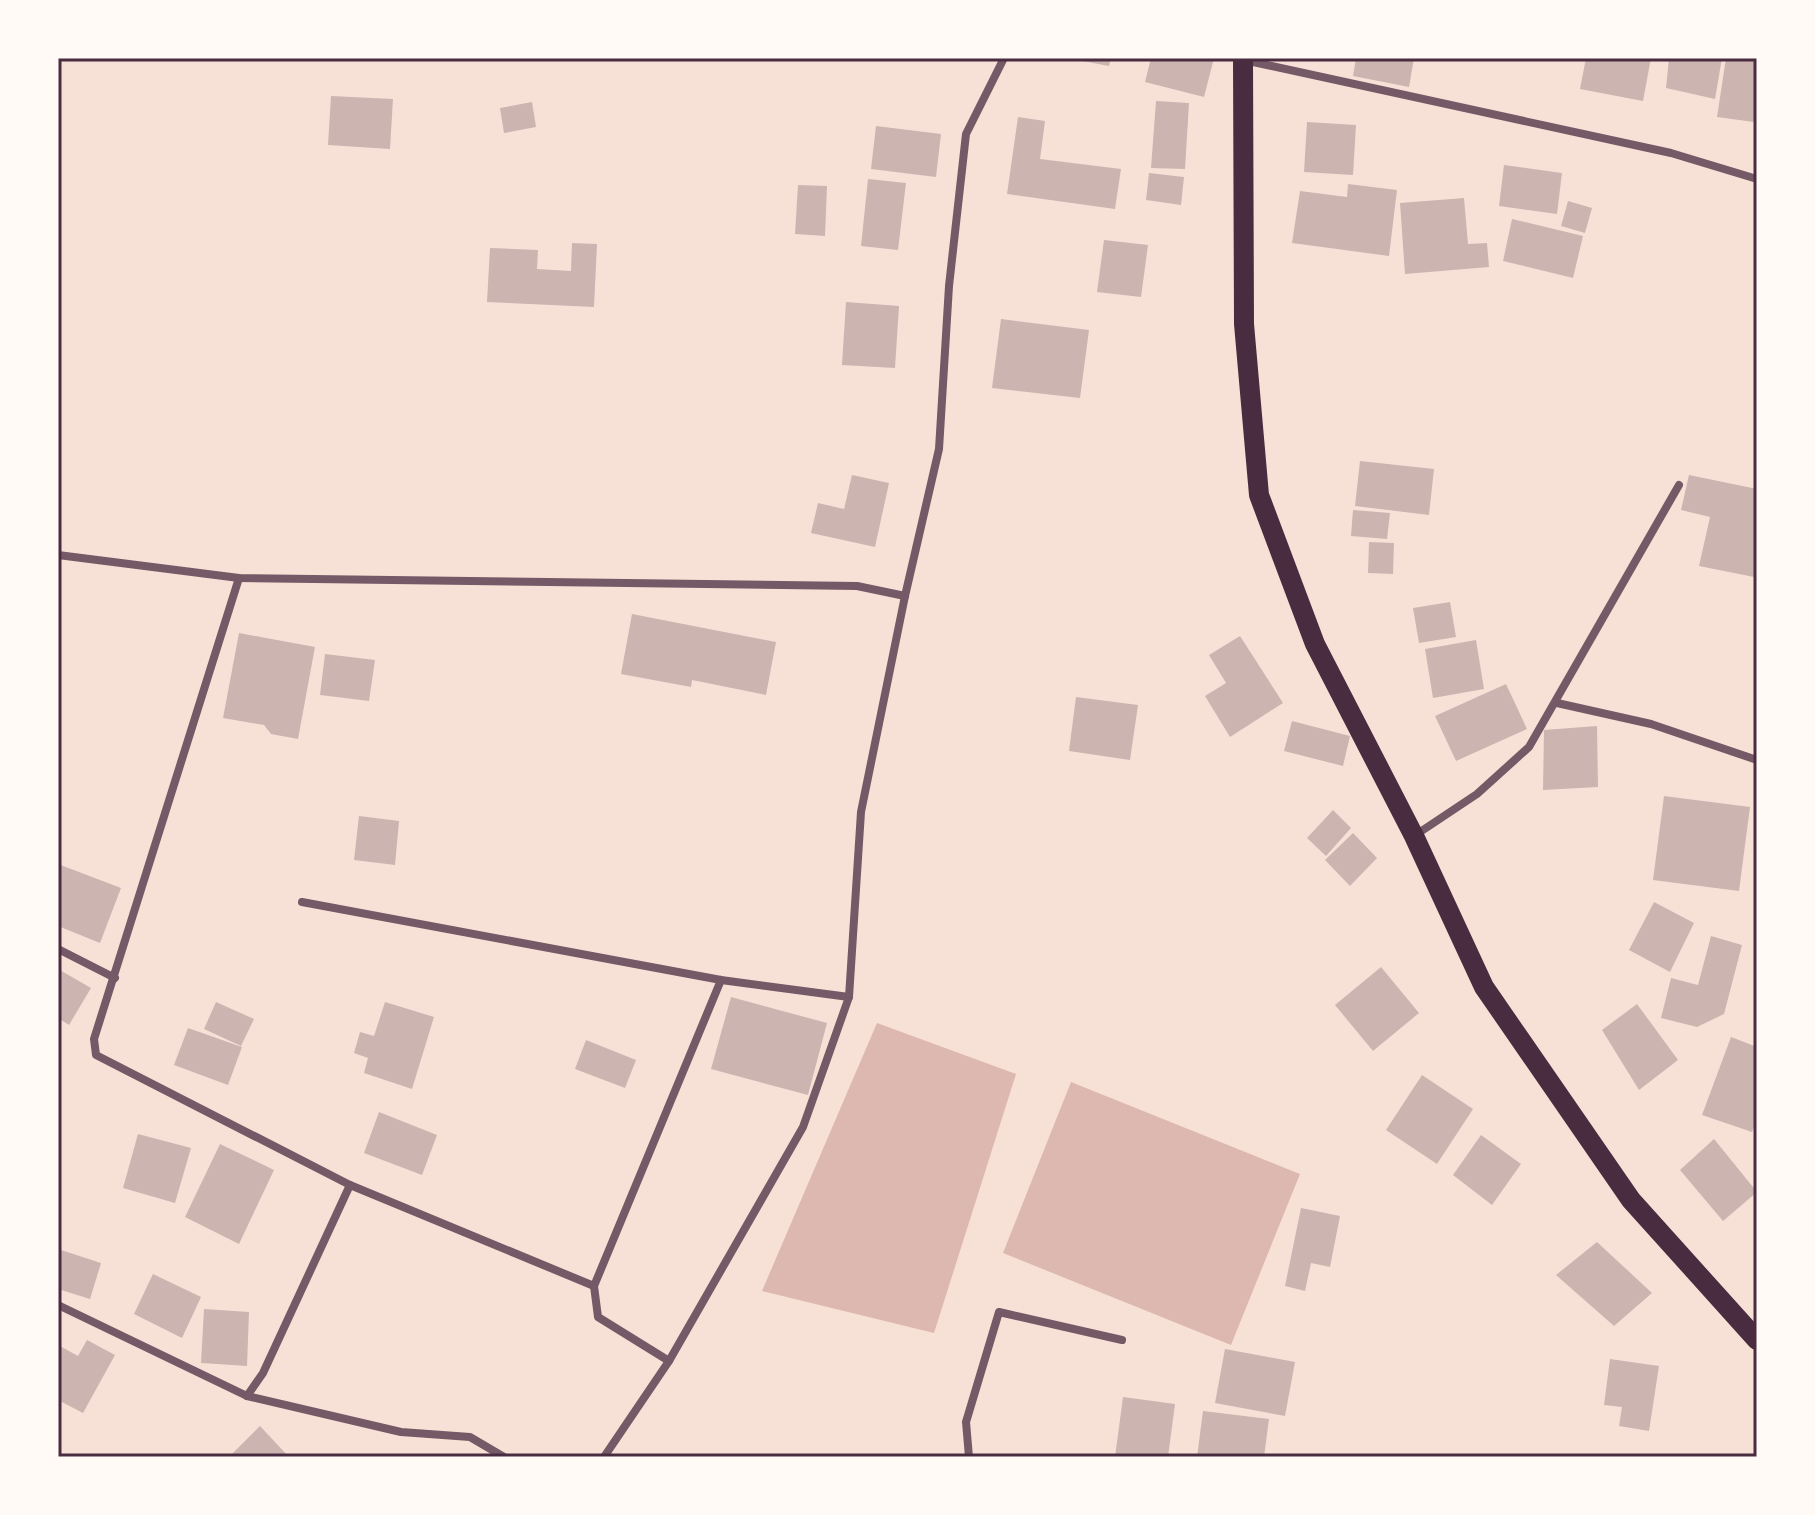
<svg xmlns="http://www.w3.org/2000/svg" width="1815" height="1515" font-family="'Space Grotesk',sans-serif">
<style>
.water{fill:#dcb8b0}
.building{fill:#ccb4b1}
.lines{fill:none;stroke-linecap:round;stroke-linejoin:round}
.minor{stroke:#755966;stroke-width:8}
.primary{stroke:#4a2c40;stroke-width:20}
.neatline{fill:none;stroke:#4a2c40;stroke-width:3}
</style>
<rect width="100%" height="100%" fill="#f7e1d7"/>
<g class="water">
<path d="M877,1023L1016,1074L934,1333L762,1291Z"/>
<path d="M1071,1082L1300,1174L1231,1345L1003,1253Z"/>
</g>
<g class="building">
<path d="M1066,58H1111L1109,66Z"/>
<path d="M1151,58H1214L1204,97L1145,82Z"/>
<path d="M1356,58H1414L1409,87L1353,76Z"/>
<path d="M1586,58H1651L1643,101L1580,89Z"/>
<path d="M1669,58H1722L1715,99L1666,88Z"/>
<path d="M1726,58H1757L1754,122L1717,117Z"/>
<path d="M331,96L393,99L390,149L328,145Z"/>
<path d="M1156,101L1189,103L1185,169L1151,168Z"/>
<path d="M532,102L536,127L504,133L500,108Z"/>
<path d="M1018,117L1045,121L1040,159L1121,169L1115,209L1007,194Z"/>
<path d="M1307,122L1356,125L1353,175L1304,172Z"/>
<path d="M876,126L941,134L936,177L871,169Z"/>
<path d="M1504,165L1562,173L1557,214L1499,206Z"/>
<path d="M1149,173L1184,177L1181,205L1146,200Z"/>
<path d="M868,179L906,183L898,250L861,246Z"/>
<path d="M1348,184L1397,190L1389,256L1292,243L1300,191L1347,197Z"/>
<path d="M798,185L827,186L825,236L795,234Z"/>
<path d="M1464,198L1468,244L1487,243L1489,267L1405,274L1400,203Z"/>
<path d="M1568,201L1592,208L1585,233L1561,226Z"/>
<path d="M1512,219L1583,236L1573,278L1503,261Z"/>
<path d="M1104,240L1148,245L1141,297L1097,292Z"/>
<path d="M572,243L597,244L594,307L487,302L490,248L538,250L537,269L571,271Z"/>
<path d="M846,302L899,306L895,368L842,365Z"/>
<path d="M1001,319L1089,330L1080,398L992,388Z"/>
<path d="M1360,461L1434,469L1429,515L1355,506Z"/>
<path d="M852,475L889,483L875,547L811,533L818,503L844,509Z"/>
<path d="M1689,475L1757,489L1754,577L1699,566L1710,517L1681,510Z"/>
<path d="M1353,510L1390,513L1387,539L1351,536Z"/>
<path d="M1369,542L1394,543L1393,574L1368,573Z"/>
<path d="M1450,602L1456,637L1419,643L1413,608Z"/>
<path d="M632,614L776,642L766,695L692,680L691,687L621,674Z"/>
<path d="M239,633L315,647L298,739L271,734L264,725L223,718Z"/>
<path d="M1240,636L1283,703L1230,737L1205,696L1226,683L1209,655Z"/>
<path d="M1476,640L1484,689L1433,698L1425,649Z"/>
<path d="M325,654L375,660L369,701L320,695Z"/>
<path d="M1506,684L1527,729L1456,761L1435,716Z"/>
<path d="M1076,697L1138,705L1130,760L1069,751Z"/>
<path d="M1292,721L1350,736L1343,766L1284,751Z"/>
<path d="M1597,726L1598,787L1543,790L1544,730Z"/>
<path d="M1664,796L1750,807L1739,891L1653,880Z"/>
<path d="M1333,810L1351,828L1326,856L1307,838Z"/>
<path d="M359,816L399,821L395,865L354,860Z"/>
<path d="M1353,833L1377,858L1350,886L1325,860Z"/>
<path d="M58,864L121,888L100,943L58,926Z"/>
<path d="M1654,902L1694,923L1670,972L1629,950Z"/>
<path d="M1711,936L1742,945L1724,1014L1697,1027L1661,1018L1671,978L1698,985Z"/>
<path d="M1381,967L1419,1013L1373,1051L1335,1005Z"/>
<path d="M58,969L91,988L69,1025L58,1018Z"/>
<path d="M731,997L827,1023L808,1095L711,1069Z"/>
<path d="M216,1002L254,1019L241,1046L204,1029Z"/>
<path d="M385,1002L434,1017L412,1089L364,1073L368,1058L354,1053L360,1032L374,1036Z"/>
<path d="M1637,1004L1678,1060L1639,1090L1602,1030Z"/>
<path d="M188,1028L242,1047L228,1085L174,1065Z"/>
<path d="M1731,1037L1757,1047V1118L1752,1132L1702,1115Z"/>
<path d="M586,1040L636,1060L625,1088L575,1069Z"/>
<path d="M1422,1075L1473,1109L1437,1164L1386,1130Z"/>
<path d="M379,1112L437,1135L422,1175L364,1153Z"/>
<path d="M138,1134L191,1148L175,1203L123,1188Z"/>
<path d="M1481,1135L1521,1164L1492,1205L1453,1175Z"/>
<path d="M1714,1139L1757,1192L1723,1221L1680,1170Z"/>
<path d="M220,1144L274,1170L239,1244L185,1217Z"/>
<path d="M1301,1208L1340,1216L1330,1267L1311,1263L1305,1291L1285,1286Z"/>
<path d="M1597,1242L1652,1293L1614,1326L1556,1275Z"/>
<path d="M58,1249L101,1263L90,1299L58,1289Z"/>
<path d="M153,1274L201,1297L182,1338L134,1314Z"/>
<path d="M204,1309L249,1312L247,1366L201,1363Z"/>
<path d="M87,1340L115,1355L83,1413L58,1400V1345L78,1356Z"/>
<path d="M1225,1349L1295,1362L1285,1416L1215,1403Z"/>
<path d="M1610,1359L1659,1366L1649,1431L1619,1426L1622,1407L1604,1405Z"/>
<path d="M1123,1397L1175,1404L1168,1457H1115Z"/>
<path d="M1203,1411L1269,1419L1264,1457H1197Z"/>
<path d="M260,1426L289,1457H229Z"/>
</g>
<g class="lines">
<g class="minor">
<path d="M1244,60L1671,153L1757,179"/>
<path d="M58,555L239,578L857,586L905,596L939,449L949,286L966,134L1004,58"/>
<path d="M239,578L94,1039L96,1055L350,1185L594,1286"/>
<path d="M1557,703L1651,724L1757,760"/>
<path d="M1414,836L1477,794L1529,747L1679,485"/>
<path d="M302,902L721,980L849,997"/>
<path d="M58,949L115,978"/>
<path d="M58,1305L247,1396L263,1373L350,1185"/>
<path d="M669,1361L598,1317L594,1286L721,980"/>
<path d="M247,1396L401,1432L470,1437L504,1457"/>
<path d="M604,1457L669,1361L803,1127L849,997L861,812L905,596"/>
<path d="M969,1457L966,1422L999,1312L1122,1340"/>
</g>
<path class="primary" d="M1243,58L1244,324L1259,495L1315,644L1414,836L1484,987L1631,1200L1757,1340"/>
</g>
<rect width="1815" height="1515" fill="none" stroke="#fffaf5" stroke-width="120"/>
<rect x="60" y="60" width="1695" height="1395" class="neatline"/>
</svg>
